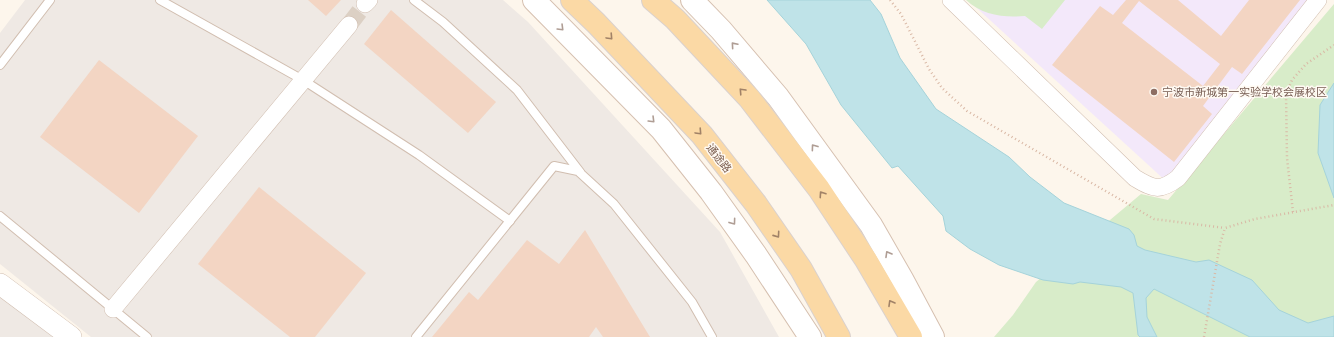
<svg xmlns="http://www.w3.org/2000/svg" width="1334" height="337" font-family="'Work Sans','Noto Sans SC',sans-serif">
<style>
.industrial{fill:#efe9e4}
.education{fill:#f3e8fa}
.green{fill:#d8ecc9}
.water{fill:#bfe3e8;stroke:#a5d3da}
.building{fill:#f3d5c3;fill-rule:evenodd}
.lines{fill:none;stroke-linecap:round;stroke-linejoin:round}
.minor-tunnel{stroke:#dcd0c4;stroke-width:17;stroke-dasharray:17 8;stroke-linecap:butt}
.service-casing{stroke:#d1beb0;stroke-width:10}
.minor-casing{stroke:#d1beb0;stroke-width:18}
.tertiary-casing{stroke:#d1beb0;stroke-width:22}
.secondary-casing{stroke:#d6c0b0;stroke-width:24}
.primary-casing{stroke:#dad1cd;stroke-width:24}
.path{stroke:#d9b8a5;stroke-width:2.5;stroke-dasharray:1 3;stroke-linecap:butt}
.service{stroke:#fff;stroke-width:8}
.minor{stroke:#fff;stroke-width:17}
.tertiary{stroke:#fff;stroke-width:21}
.secondary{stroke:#fff;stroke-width:22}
.primary{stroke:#fbd9a5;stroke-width:22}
.oneway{stroke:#af9d94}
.oneway2{stroke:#a18267}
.education-dot{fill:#8d6e63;stroke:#fffaf3;stroke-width:1.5}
.labels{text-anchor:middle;stroke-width:3;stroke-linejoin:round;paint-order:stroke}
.education-label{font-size:11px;fill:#785e54;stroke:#fffaf3;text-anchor:start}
.street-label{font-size:11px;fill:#7a5c4d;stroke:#fffaf3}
</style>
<rect width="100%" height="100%" fill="#fdf6ec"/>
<g class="industrial">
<path d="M25,0H503L528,22L720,232L779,337H91L0,264V33Z"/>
<path d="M0,296L53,337H0Z"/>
</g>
<path class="education" d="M968,0H1313L1168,183Z"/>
<g class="green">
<path d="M966,0H1065L1042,29L1025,16C1004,18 982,15 966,0Z"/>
<path d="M1334,4V337H994L1013,315L1036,282L1141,194L1168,200Z"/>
</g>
<g class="water">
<path d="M767,0H870L881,14L900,58L936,109L1009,157L1030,177L1064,203L1129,229L1134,235L1137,246L1145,250L1196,262L1209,260L1226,268L1252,280L1279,310L1308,323L1334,316V337H1250L1154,289L1146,298L1147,317L1157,337H1140L1138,335L1133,293L1121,287L1080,282L1073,284L1043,280L999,265L970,249L946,231L943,216L898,166L892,168L841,105L806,44Z"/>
<path d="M1334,83V198L1318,153L1320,105Z"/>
</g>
<g class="building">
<path d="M308,0H341L326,16Z"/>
<path d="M1126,0H1178L1221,36L1249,0H1300L1242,74L1232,67L1203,106L1212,114L1174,162L1052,65L1100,6L1113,15ZM1139,1L1220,64L1203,86L1122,23Z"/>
<path d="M391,10L496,102L468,133L364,44Z"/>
<path d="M99,60L198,136L139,213L40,137Z"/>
<path d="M259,187L366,273L315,337H290L198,264Z"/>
<path d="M585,230L650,337H603L596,327L589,337H432L469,292L478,300L527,240L559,264Z"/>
</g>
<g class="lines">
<path class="minor-tunnel" d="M349,25L365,4"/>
<defs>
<g id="service">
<path d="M160,0L303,80L419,155L510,221"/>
<path d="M414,0L443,22L517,90L580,172"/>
<path d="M0,65L50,0"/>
<path d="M0,216L147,337"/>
<path d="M416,337L554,166L578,171L614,204L692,302L712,337"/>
</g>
<g id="minor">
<path d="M951,0L1135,178C1153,189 1160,192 1178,178L1318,0"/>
<path d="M365,4L369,0"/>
<path d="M113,309L349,25"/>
</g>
<path id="tertiary" d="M0,284L71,337"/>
<g id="secondary">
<path d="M534,0L661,129L711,192L756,255L810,337"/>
<path d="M692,0L721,30L778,97L871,225L902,279L933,337"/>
</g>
<g id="primary">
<path d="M572,0L596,23L702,135L756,204L801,269L839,337"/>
<path d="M653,0L675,19L749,98L819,189L866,260L911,337"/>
</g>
</defs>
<use href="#service" class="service-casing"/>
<use href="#minor" class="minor-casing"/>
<use href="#tertiary" class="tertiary-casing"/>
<use href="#secondary" class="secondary-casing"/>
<use href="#primary" class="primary-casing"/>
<g class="path">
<path d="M890,0L901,14L929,69L942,88L967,111L1154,219L1225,228"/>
<path d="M1293,212L1287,158L1286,94L1292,80L1306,64L1334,45"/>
<path d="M1204,337L1220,244L1225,228L1255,219L1334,205"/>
</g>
<use href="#service" class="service"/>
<use href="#minor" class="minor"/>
<use href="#tertiary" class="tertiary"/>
<use href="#secondary" class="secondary"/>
<use href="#primary" class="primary"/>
</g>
<defs><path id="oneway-chevron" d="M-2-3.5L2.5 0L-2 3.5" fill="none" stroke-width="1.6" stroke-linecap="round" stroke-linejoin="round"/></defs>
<g class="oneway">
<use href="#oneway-chevron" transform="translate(561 28) rotate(45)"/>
<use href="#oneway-chevron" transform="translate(734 45) rotate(-131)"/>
<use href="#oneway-chevron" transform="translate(652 120) rotate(45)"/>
<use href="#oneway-chevron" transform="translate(814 147) rotate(-126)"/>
<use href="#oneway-chevron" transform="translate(733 222) rotate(54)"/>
<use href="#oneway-chevron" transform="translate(888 254) rotate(-120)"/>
</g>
<g class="oneway2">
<use href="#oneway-chevron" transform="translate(610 37) rotate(47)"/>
<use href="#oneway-chevron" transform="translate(742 91) rotate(-133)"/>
<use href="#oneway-chevron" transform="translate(699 132) rotate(47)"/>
<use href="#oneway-chevron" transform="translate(822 194) rotate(-124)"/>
<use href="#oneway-chevron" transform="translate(777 235) rotate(55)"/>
<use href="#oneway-chevron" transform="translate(891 303) rotate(-120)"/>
</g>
<circle class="education-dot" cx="1154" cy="92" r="4"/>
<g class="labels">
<g class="education-label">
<text x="1162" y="96">宁波市新城第一实验学校会展校区</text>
</g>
<g class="street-label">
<text transform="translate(719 158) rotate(52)" y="4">通途路</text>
</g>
</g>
</svg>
